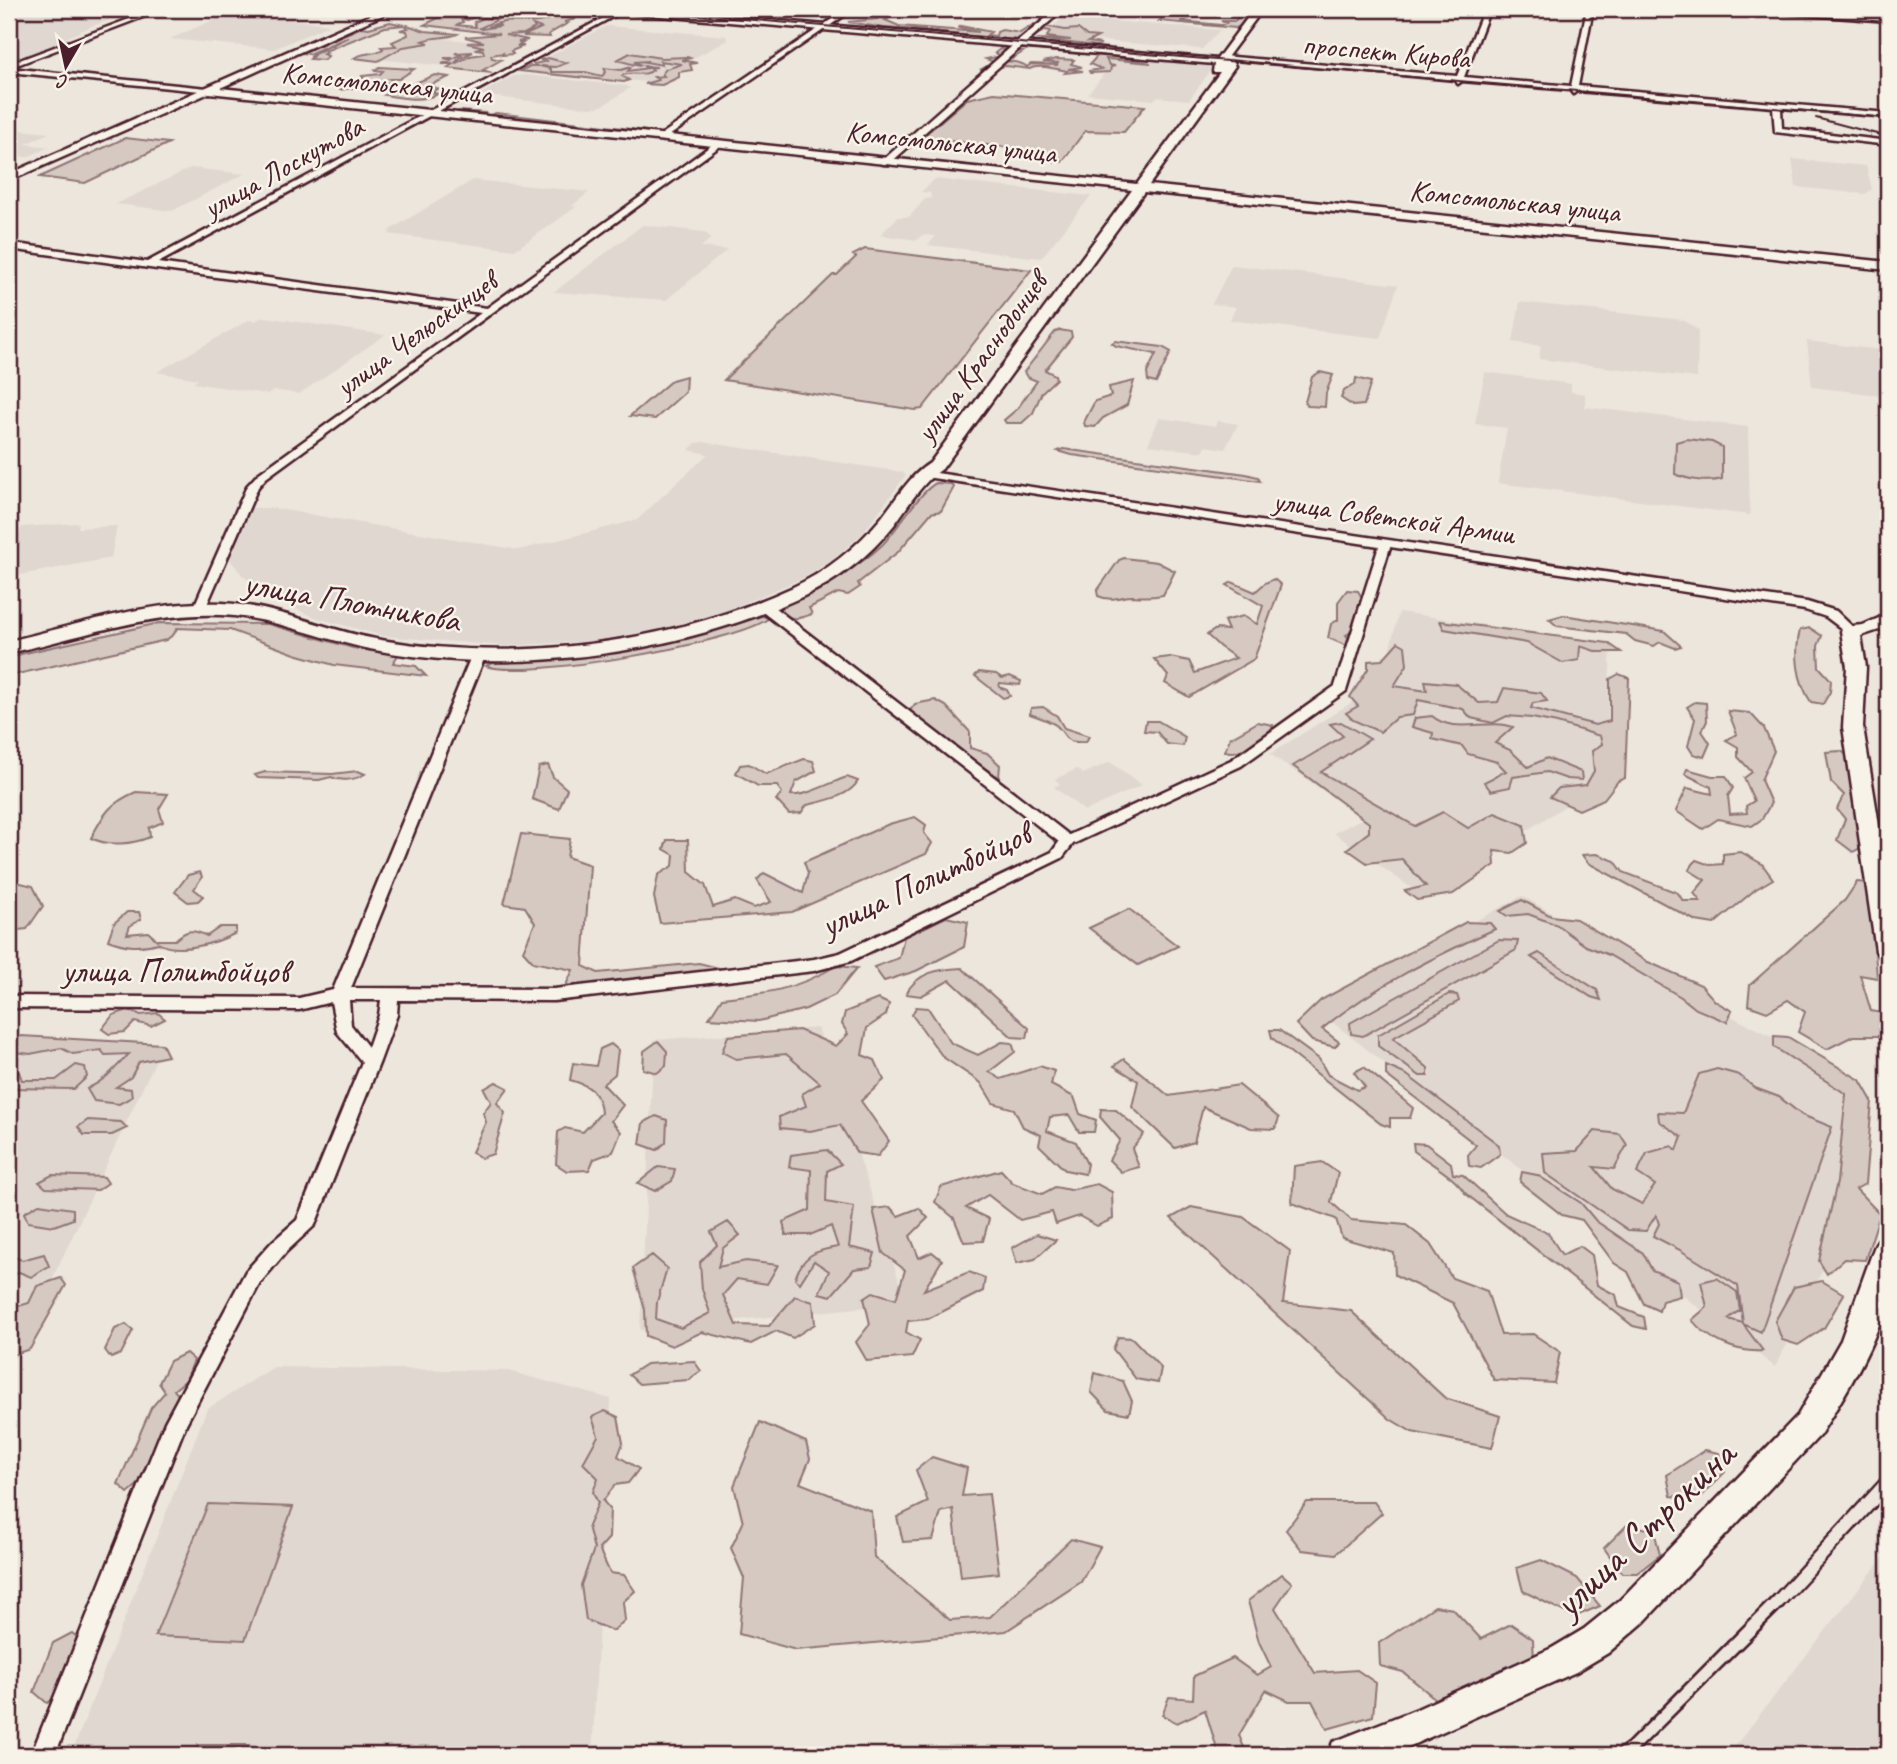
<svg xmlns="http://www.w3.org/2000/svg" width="1897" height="1764" font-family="Caveat,sans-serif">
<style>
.built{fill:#e0d7d0}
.green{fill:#d5c9c2;stroke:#907476;stroke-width:2}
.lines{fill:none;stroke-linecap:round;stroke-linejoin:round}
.street-casing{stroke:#4a1f2b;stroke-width:5}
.secondary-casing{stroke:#4a1f2b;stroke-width:5}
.street{fill:#f7f3e8;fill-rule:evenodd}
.secondary{fill:#f7f3e8;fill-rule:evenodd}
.tram-far1{stroke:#4a1f2b;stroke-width:2}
.tram{stroke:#4a1f2b;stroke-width:2.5}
.labels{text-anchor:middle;stroke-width:5;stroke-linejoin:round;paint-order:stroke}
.far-street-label{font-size:30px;fill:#4a1f2b;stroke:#f7f3e8}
.street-label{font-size:35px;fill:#4a1f2b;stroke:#f7f3e8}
.near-street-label{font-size:42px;fill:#4a1f2b;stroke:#f7f3e8}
</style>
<rect width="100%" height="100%" fill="#ece6dd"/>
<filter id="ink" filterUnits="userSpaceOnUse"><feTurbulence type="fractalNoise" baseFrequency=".0143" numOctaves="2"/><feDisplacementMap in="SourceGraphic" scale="14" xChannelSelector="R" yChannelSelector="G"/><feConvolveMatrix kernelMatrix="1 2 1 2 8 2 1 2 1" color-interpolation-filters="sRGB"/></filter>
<g filter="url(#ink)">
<g class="built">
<path d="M9,9H150L94,25L66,38L76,40L9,65Z"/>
<path d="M227,14L331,24L274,49L170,39Z"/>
<path d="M1063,17L1220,30L1202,49L1044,36Z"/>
<path d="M606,26L726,36L728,40L688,61L659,83L522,71Z"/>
<path d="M425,37L489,43L445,66L378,59Z"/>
<path d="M1107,58L1152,62L1156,58L1208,63L1214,66L1189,100L1157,97L1154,100L1088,94L1109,68L1098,66Z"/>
<path d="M525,75L627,86L630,88L602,106L591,108L479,95L513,76Z"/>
<path d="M9,129L49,133L25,144L49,147L27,157L9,155Z"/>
<path d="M1792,159L1866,166L1872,189L1865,194L1796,187Z"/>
<path d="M191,168L244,174L172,211L116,204Z"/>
<path d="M935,179L968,183L1091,196L1041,258L928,245L936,236L922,235L917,240L880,235L898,217H909L925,199L932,198L930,196L931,193L921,192Z"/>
<path d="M473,180L589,192L572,206L576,207L515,250L388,234L391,231H388Z"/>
<path d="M643,225L704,232L711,238L701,247L727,250L666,300L554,292Z"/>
<path d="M1232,265L1398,285L1380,338L1318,331L1230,320L1236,307L1212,304Z"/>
<path d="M1520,302L1683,320L1698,330L1697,378L1539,359L1541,346L1513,342Z"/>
<path d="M261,318L265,317L385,335L299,394L274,390L267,394L194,383L198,379L157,372L249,320L255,321Z"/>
<path d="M1807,341L1888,351V396L1812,387Z"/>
<path d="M1485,372L1571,384V392L1585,394V407L1748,427L1750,515L1498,483L1507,428L1475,424Z"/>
<path d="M1159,418L1216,426L1218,421L1238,424L1225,449L1206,446L1203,452L1148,445Z"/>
<path d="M703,442L902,472L906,475L863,533L834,559L805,577L726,611L661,629L594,641L505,646L383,636L317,618L284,604L243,576L231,561V549L250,508H272L519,550L637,520L708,454L689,450L696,443Z"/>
<path d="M79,523L78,528L117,526L111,558L9,577V533L19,532L22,527Z"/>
<path d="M1399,612L1611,644L1605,780L1424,897L1334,833L1363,818L1270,754L1381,684Z"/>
<path d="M1110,762L1142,785L1085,811L1054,787L1060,784L1055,779L1077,769L1083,774Z"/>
<path d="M1522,896L1740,1021L1856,1076L1854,1133L1828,1259L1775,1367L1314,1008Z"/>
<path d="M818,1028L906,1303L640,1330L654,1040Z"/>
<path d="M9,1038L161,1049L12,1364H9Z"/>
<path d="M274,1367L508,1371L611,1399L592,1755H71L207,1409Z"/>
<path d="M1888,1550V1755H1728L1882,1559Z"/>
</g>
<g class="green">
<path d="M448,9L503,10C493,18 477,13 468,20L461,19L463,22L456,25L476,27L474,22L484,18L499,19L480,28L482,29L500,26L499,24L488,27C512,15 528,27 546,20L512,15L516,14H544V18L555,15L576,19L564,22L568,23L549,34L550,37L523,36L541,28L533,25L535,28L524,34L505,35L528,40L518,42L523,43L517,46H524L511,51L513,54L502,55L503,53L491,55L492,58L501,60L483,70L492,73L447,68L453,64H442L451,60L444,58H454L461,55L455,53L473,52L460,58L454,64L470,56L484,54L483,50L475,49L484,47L467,43L484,42L465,37L499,34L424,25L442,16L436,13Z"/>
<path d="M891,9L902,12L885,20L899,26L979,32L959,28L960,26L991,32L987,35L996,36L997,32L1002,30L1020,33L1034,24L1065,30L1078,29L1087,36L1098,37L1088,42L1101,44L1095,46L1037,39L1071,40L1047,37L1050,31L1046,30C1031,40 1026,33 1015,40L942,33L935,30L925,32V30L884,28L848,22L877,19Z"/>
<path d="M1172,9H1199L1191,18L1181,21L1221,25L1226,23L1221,21H1235L1239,15L1247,16L1240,26L1236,28L1159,21Z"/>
<path d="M390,22L404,25L385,27L325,51L327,53L323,54L328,56L324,60L310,59L313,56H310L348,37L309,54L301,53L362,27L369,28Z"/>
<path d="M407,25L425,31L457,34C446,39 435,36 423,41L429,43L403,47L378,61L354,58C363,52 375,55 383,49L381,47L396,46L392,42L408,35L407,31L400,30L408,28L405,26Z"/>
<path d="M1028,47L1110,54L1115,57L1151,63L1106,59L1109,65L1115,66L1111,67L1110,72L1090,73L1089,71L1101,69L1090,64L1098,55L1025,49Z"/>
<path d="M1000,49L1023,52L1012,59H998C1007,63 1020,60 1027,67L1031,64L1057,65L1058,63L1043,62L1056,59L1074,60L1071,64L1082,67L1068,69L1083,71L1065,73L1067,71C1056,69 1038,64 1030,69L1006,66L980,70L991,64L996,66L994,62L986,59L1001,56L995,53Z"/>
<path d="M630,53L661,58L687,57L690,58L682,60L697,63L690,64L692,70L679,72V77L662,85L644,84L658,80L654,77L664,76L662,74L666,69L682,64L660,61L662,65L646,62L648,61L634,62L641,65L639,66L617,60Z"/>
<path d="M548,58L567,63L556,67L540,66L551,69V72H585L602,76L606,72L604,68L621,70L631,67L628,71L648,68L643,66L657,67L650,68L653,70C644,78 633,70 622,76L629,80L624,82L520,71L530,66H537L534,64L548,61L540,60Z"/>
<path d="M379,67L414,69L399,79H390L395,82L366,87L365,90L356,85L347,86L352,88L339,90L342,88L340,87L364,79L362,76L380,74L383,71L375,70Z"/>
<path d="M435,75L449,77L430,85L438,89L431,92L438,94C422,102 401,98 385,95Z"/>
<path d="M994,93L1145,106L1124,132L1085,131L1062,162L1010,156L1016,148L921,138L967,99Z"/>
<path d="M459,111L485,113L484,117L496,113L656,132L647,134L628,130L453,114Z"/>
<path d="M125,138L169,143L85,183L40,177Z"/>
<path d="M865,249L1031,270L922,409L915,410L724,380L833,275H837L856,257L853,255Z"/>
<path d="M1060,330L1071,332L1072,337L1045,370L1055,375L1056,379L1042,392L1033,413L1022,423H1006L1004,420L1017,409L1037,381L1027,377L1024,372L1055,332Z"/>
<path d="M1115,341L1162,347L1171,352L1156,383L1148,381L1147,373L1156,354L1116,346L1112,343Z"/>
<path d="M1320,372L1333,375L1326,393L1325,407L1308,406L1305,402L1312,377Z"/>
<path d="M686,376L685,392L655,419L630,416L672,380Z"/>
<path d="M1356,378L1371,382L1364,405L1353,406L1341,398L1344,391L1355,384Z"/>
<path d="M1134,381L1127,405L1103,418L1095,427L1085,426L1084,422L1095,401L1111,396L1109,387Z"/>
<path d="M1687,439L1712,442L1722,447V479C1709,483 1688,480 1675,474L1676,442Z"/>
<path d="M1063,449L1246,474L1258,477L1260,481L1072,455L1058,451Z"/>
<path d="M936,483L951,484L954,487L941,511L931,513L898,552L858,583L860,587L848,595L838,593L809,608L812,614C799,619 791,621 779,611V608L783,604C817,588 855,571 882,545C898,529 919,492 936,483Z"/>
<path d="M1124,558L1157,562L1175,571L1163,595C1152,597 1143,597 1133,596C1120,596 1112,602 1098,596L1097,591L1119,560Z"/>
<path d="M1274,579L1281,585L1254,659L1189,697L1165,683L1168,676L1154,659L1170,657L1189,661L1195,673L1236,658L1220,647L1207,635L1216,629L1228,630L1224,621L1243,616L1257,624L1263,606L1227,585L1232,582L1255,592L1265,583Z"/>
<path d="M1347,590L1358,591L1364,601L1359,628L1346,635L1353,644L1347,646L1328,638L1331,624L1338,620V602Z"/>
<path d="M1563,615L1664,631L1681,646L1675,648L1660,642L1654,646L1635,641L1626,634L1557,626L1549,619Z"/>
<path d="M762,616L769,618C738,643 523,680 486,666C494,659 544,661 559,659C629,652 695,638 762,616Z"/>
<path d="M1440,621L1608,643L1621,652H1598L1580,646L1579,660L1563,663L1527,643L1444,629Z"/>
<path d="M159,623L268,624L353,648L398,655L393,663L416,666L426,676L334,665L295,654L230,630L177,628L174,634L166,640L9,676V659L21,654Z"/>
<path d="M1810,628L1822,636L1818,646L1819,667L1831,680L1830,692L1823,704L1811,702C1797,681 1794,654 1800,630Z"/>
<path d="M1398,642L1405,646L1407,665L1394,686L1427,691L1425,681L1456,684L1479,703L1498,702L1504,688L1541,693L1547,701L1533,703L1531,708L1595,725L1610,721V679L1619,674L1629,678L1625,778L1618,781L1604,799L1579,810L1550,797L1559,788L1586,785L1594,771L1592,751L1602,744L1600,736L1557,723L1532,718L1507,716L1493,723L1471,718L1463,709L1418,700L1413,715L1397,717L1380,732L1353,720L1346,713L1358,706L1350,697L1368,669V661L1382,660Z"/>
<path d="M979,672L996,674L1002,678L1010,676L1021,681L1020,685L1000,683L999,687L1007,690L1010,696L1003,698L975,676Z"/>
<path d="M935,700L946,706L970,732V748L987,753L1000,765L999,777L966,757L909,712L915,704Z"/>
<path d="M1695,702L1706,703L1707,721L1702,731L1710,743L1704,757L1693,754L1688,746L1695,719L1687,707Z"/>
<path d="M1043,707L1057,716L1064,728L1089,736L1086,742C1063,743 1070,739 1057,726C1051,721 1038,717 1030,714L1031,708Z"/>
<path d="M1728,711L1750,713L1764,728L1774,751L1761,780L1771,803L1762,819L1752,826L1718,819L1703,829L1676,811L1687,788L1712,794L1711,787L1685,774L1687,769L1712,776H1726L1733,788L1728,796L1730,814L1747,813L1746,806L1754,801L1744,778L1752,772L1738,757V747L1726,740L1737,734Z"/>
<path d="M1432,716C1454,735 1488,718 1513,727L1495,743L1510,750L1528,767L1547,758L1581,772L1582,780L1567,779L1547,772L1513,777L1510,787L1491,791L1484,782L1506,771L1497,762L1468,754L1462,746L1432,739L1433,733L1412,727L1415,718Z"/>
<path d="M1146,721H1158L1185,737L1183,746L1167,744L1157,732L1144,731Z"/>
<path d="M1258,722L1273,725C1267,740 1241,756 1225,751L1230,738Z"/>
<path d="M1341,722L1370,739L1321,772L1415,826L1443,812L1468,828L1495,813L1524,825L1527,843L1512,853L1494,851L1495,865L1453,894L1417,900L1405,891L1426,886L1402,859L1367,863L1347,849L1369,832V823L1293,766L1343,736L1330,724Z"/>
<path d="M1841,751L1853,759L1867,844L1853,852L1837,840L1845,819L1837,809L1844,795L1831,782L1826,752Z"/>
<path d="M804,759L813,761L816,771L796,782L791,795C804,797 832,782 847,777L858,781C849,797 823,801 807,805L801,813L789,814L776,800L782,793L777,786H758L736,773L740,765L749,764L766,774Z"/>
<path d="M548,765L553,777L567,789L559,809L532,799L539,767Z"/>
<path d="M358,771L365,774C355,780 342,782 331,777L319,780L258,778L255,775L265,772L332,774Z"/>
<path d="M136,792L168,794L159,809L163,822L149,828L150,837C133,844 108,847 91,838C104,813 110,803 136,792Z"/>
<path d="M915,817L926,825L924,833L932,843L926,854L792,912L660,923L654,897L658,875L673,866L674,855L664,849L667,840H688L689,872L705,885L713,907L735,900L754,908L771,902L757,880L764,873L803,893L808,873L804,862L889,824Z"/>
<path d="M521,834L570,839L567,857L590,865L583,966L598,973L699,963L719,968L705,982L583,988L566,985L573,970L533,962L523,951L535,923L525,907L504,904Z"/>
<path d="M1741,852L1762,864L1773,879L1756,889L1714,924L1696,921L1588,863L1582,855L1597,854L1615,861L1623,872L1678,893L1683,901H1700L1694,893L1705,880L1689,870L1696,860L1710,865L1723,864V854Z"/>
<path d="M200,872L202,877L194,889L203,896L198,901L188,902L175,892L188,875Z"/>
<path d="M9,880L33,886L43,906L27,929L9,931Z"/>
<path d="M1857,882L1867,883L1871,899L1877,978L1860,975L1871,1011L1888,1014L1882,1036H1853L1827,1049L1798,1032L1805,1012L1788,1000L1767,1012L1748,1005L1750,985L1845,900Z"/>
<path d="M1522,900L1551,916L1576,919L1648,962L1701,985L1715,1001L1732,1011L1727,1022L1696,1009L1681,997L1609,955L1586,946L1557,925L1528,914L1507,916L1500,911Z"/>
<path d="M1129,909L1178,946L1138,965L1089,928Z"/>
<path d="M127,912H139L141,919L130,926L127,934L148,932L157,940H175C187,929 193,929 207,936L220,927H236V933C217,943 178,955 158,943C140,948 126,947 108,940L114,923Z"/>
<path d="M946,917L968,922L964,947L916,971L884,981L874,967L899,958L904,937Z"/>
<path d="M1466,922L1490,923L1495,929C1436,956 1372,987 1322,1029L1339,1042L1335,1047L1312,1041L1296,1024L1321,1000Z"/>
<path d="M1499,940L1518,941L1516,950L1363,1036L1351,1034L1350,1023Z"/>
<path d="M1539,953L1597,990L1601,1000L1591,997L1531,957Z"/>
<path d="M836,966L857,968L835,995L806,1009L759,1021L709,1018L722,998C768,993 795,990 836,966Z"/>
<path d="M962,968L1029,1028L1027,1038L1012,1037L950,980L921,996L906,994C917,972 939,969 962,968Z"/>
<path d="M1449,994L1457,995L1459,1001L1393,1038L1428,1068V1076H1420L1378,1046V1035Z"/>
<path d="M878,999L889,1004L886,1015L867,1028L862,1055L875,1060L884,1080L861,1101L889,1141L878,1156L857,1153L840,1125L810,1131L780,1128L779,1117L806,1106L802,1094L820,1083L786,1054L736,1059L722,1052L728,1036L799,1030L836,1046L848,1034L842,1024L845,1012Z"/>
<path d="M916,1007L928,1008L951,1043L978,1055L1002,1042L1012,1043L1015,1052L989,1072L1001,1079L1040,1066L1054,1071L1051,1085L1074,1097L1080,1114L1096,1120L1094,1132H1079L1069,1115L1050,1117L1047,1131L1076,1142L1087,1164L1085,1174L1065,1170L1039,1145L1041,1135L1023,1127L1014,1109L993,1103L981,1083L943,1057L912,1015Z"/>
<path d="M128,1010L141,1015L158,1013L165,1019L151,1026L135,1022L125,1032L109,1034L102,1029L113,1015Z"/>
<path d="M1270,1030H1279L1319,1059L1328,1075L1357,1090L1365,1087L1354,1072L1364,1067L1413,1108L1410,1118H1390V1127L1381,1124L1272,1038Z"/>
<path d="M21,1036L162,1044L168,1056L139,1062L131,1077L116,1087L131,1089L132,1097L119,1104L94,1101L87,1089C107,1079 114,1069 129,1054L105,1055L101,1050L73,1054L61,1048L30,1054L9,1051V1043Z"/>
<path d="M1774,1036L1788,1037L1860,1080L1872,1101L1865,1184L1856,1189L1880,1214L1865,1260L1844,1259L1827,1274L1819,1261L1837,1182L1846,1094L1774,1047Z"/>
<path d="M658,1041L667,1051L666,1066L657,1073L643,1069L644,1051Z"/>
<path d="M611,1044L618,1050L615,1074L603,1084L623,1105L611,1121L621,1132L613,1152L594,1159L589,1170L567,1171L556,1164L558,1132L565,1128L583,1132L601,1113C600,1092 589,1085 570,1080L573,1063L596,1066L600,1049Z"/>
<path d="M1124,1059L1169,1096L1239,1085L1279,1118L1275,1129L1251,1128L1203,1107L1194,1142L1175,1148L1132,1107L1138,1081L1114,1066Z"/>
<path d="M76,1065L85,1067L87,1077L74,1089L9,1088V1072H19L22,1080H56Z"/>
<path d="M1386,1066L1407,1075L1499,1145L1500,1154L1481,1168L1469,1166L1468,1155L1476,1145L1386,1075Z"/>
<path d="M1717,1069L1739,1075L1755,1088L1779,1097L1802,1115L1832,1127L1761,1332L1743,1324L1763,1351C1736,1353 1708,1340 1692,1320L1707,1307L1701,1282L1717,1278L1737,1292L1740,1310L1728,1319L1743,1323L1738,1286L1680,1250L1653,1236L1659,1224L1656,1215L1646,1231L1628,1230L1545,1173L1543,1153L1577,1151L1595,1131L1620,1134L1627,1145L1614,1169L1594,1167L1612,1189L1642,1204L1655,1185L1637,1173L1647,1153L1672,1146L1677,1150L1682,1137L1659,1121L1658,1112L1683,1113L1699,1074Z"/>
<path d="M496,1082L508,1088L497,1103L505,1113L493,1154L481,1158L472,1152L486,1122L483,1113L491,1102L484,1089Z"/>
<path d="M1101,1109L1116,1110L1144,1134L1132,1149L1139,1167L1121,1172L1109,1160L1120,1140L1100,1117Z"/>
<path d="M656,1116L667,1120L666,1142L657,1150L640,1144L643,1123Z"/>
<path d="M88,1120L121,1122L127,1128L112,1135H84L78,1127Z"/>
<path d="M1413,1143L1426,1144L1451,1163L1453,1174L1463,1175L1506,1214L1548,1233L1562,1255L1580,1246L1592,1255L1597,1285L1616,1295L1619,1307L1644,1317L1646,1329L1633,1326L1465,1193C1453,1175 1432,1165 1414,1151Z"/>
<path d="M827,1150L841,1164L827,1171L826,1202L854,1207L849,1247L875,1253L871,1267L854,1269L831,1296L819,1293L829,1271L814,1261L800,1283L795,1279C802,1256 815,1250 838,1247L831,1226L810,1235H786L783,1222L810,1210L811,1170L789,1167L791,1155Z"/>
<path d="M1322,1162L1338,1173L1331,1202L1351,1220L1406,1225L1430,1244L1452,1278L1487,1291L1501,1335L1533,1334L1560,1352L1554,1383L1494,1380L1453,1303L1395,1275L1394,1253L1342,1238L1336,1219L1292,1203L1294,1166Z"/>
<path d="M658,1167L675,1169L672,1181L655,1191L638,1183Z"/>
<path d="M1001,1170L1013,1183L1042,1194L1055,1187L1070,1190L1097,1184L1112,1192L1113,1219L1097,1226L1079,1216L1056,1224L1052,1212L1020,1220L988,1195L966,1208L989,1219L983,1241L964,1242L954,1218L935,1202L941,1187Z"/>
<path d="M1522,1172L1537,1175L1581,1203L1596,1221L1643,1253L1652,1270L1678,1281L1680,1296L1662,1301L1659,1311L1644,1304L1628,1272L1614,1263L1582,1220L1562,1215L1520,1182Z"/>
<path d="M52,1175L104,1177L108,1183L98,1190L46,1188L39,1182Z"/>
<path d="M39,1204L73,1209V1219L54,1226L28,1222L24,1213Z"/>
<path d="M890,1207L898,1216L919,1208L928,1218L910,1236L919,1258L932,1252L942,1260L924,1290L969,1272L985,1278L983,1291L928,1319L908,1321L906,1332L920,1340L912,1357L867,1361L856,1342L870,1324L864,1298L873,1292L896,1299L905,1270L883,1253L873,1209Z"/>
<path d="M1191,1207L1243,1217L1290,1251L1283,1303L1351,1311L1445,1398L1500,1416L1492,1448L1412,1432L1390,1419L1171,1218Z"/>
<path d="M728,1222L740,1235L723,1248L718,1267L746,1261L778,1265L767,1284L737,1279L723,1295L736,1325L769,1326L795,1296L813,1302L815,1324L793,1338L776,1331L751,1344L702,1332L672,1346L646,1336L645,1310L633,1268L652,1255L667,1268L657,1302L656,1319L681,1328L710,1313L702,1289L700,1262L717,1245L711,1232Z"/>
<path d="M1037,1234L1056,1240L1035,1259L1017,1263L1012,1248Z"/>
<path d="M44,1254L49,1266L31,1277L19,1272L9,1279V1255L22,1260Z"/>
<path d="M61,1278L66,1285L30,1349L9,1356V1309L29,1303L37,1286Z"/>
<path d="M1822,1281L1844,1294L1824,1328L1798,1345L1782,1340L1775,1321L1794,1287Z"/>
<path d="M126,1324L133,1330L121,1354L111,1358L105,1350L115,1329Z"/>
<path d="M1118,1337L1132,1338L1161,1368L1158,1383L1136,1379L1113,1349Z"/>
<path d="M186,1353L194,1360L186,1380L174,1390L179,1396L147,1477L128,1493L118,1484L151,1408L165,1392L159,1383L170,1361Z"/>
<path d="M694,1361L701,1371L688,1380L639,1384L629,1375L646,1364Z"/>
<path d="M1095,1373L1123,1381L1132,1401L1129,1414L1108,1410L1091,1392Z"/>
<path d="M605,1411L618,1417L623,1443L618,1456L639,1469L628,1483L615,1485L603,1501L610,1509L609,1538L599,1549L610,1573L624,1575L635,1591L623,1602L625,1620L613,1631L586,1620L581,1585L594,1549L588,1526L598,1503L593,1492L598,1478L583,1463L598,1436L592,1417Z"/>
<path d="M760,1422L806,1442L810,1459L800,1483L871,1511L874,1557L950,1620L990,1617L1071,1539L1100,1547L1081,1582L1006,1631L796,1650L739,1634L744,1578L731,1548L743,1523L734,1486Z"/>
<path d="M1705,1450L1719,1453L1725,1472L1699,1499L1671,1496L1667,1475Z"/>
<path d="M932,1457L967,1468L962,1496L989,1494L999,1573L961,1577L953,1509L941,1512L933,1540L903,1542L897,1517L928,1502L916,1470Z"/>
<path d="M1307,1502H1374L1382,1513L1336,1554L1302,1550L1286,1530Z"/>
<path d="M208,1504L293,1507L245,1640L155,1636Z"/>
<path d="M1627,1525L1654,1530L1660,1555L1637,1573H1622L1604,1548Z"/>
<path d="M1541,1560L1577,1578L1600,1606L1574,1617L1523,1591L1517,1568Z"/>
<path d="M1282,1574L1292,1583L1275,1608L1315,1673L1357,1670L1376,1683L1373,1716L1327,1729L1312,1701H1289L1266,1690L1239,1735L1247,1755H1219L1205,1710L1177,1723L1162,1715L1169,1697L1193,1699L1194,1676L1233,1658L1257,1675L1271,1667L1259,1642L1248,1601Z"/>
<path d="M1435,1606L1453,1609L1481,1639L1511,1624L1533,1639L1534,1663L1443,1705L1403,1672L1380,1666L1379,1643Z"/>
<path d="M72,1633L82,1641L64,1693L47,1703L34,1692L53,1643Z"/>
<path d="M198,1745H249L245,1755H195Z"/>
</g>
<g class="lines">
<defs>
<g id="street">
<path d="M156,9H164L9,68L207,88L210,92L9,72V64Z"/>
<path d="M620,9H627L158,263L487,308L716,142L723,144L266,478L258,487L205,609L204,612H194L193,609L247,486L258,474L481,313L9,249V243L147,262Z"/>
<path d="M847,9H854L663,140L656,138Z"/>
<path d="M1057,9H1064L889,164H883V160L1011,47Z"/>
<path d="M1484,9H1490L1464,77L1571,86L1587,9H1593L1578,86L1888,113V117L1781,108L1782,128L1888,141V145L1775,132L1773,107L1577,91L1573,94L1570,90L1462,81L1458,84L1455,80L1219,58L1222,56L1457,76Z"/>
<path d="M923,471L1807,602L1836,611L1857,631L1850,635L1826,617L1805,610L1390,547L1346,691L1241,766L1073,844L1062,858L851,961L814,971L554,1001L398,1000L397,1015L380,1061L315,1225L286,1252L260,1283L186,1424L55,1755H31L165,1422L246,1271L272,1242L297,1220L362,1062L337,1032L331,1002L299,1010L9,1008V996L299,998L333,990L472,654L479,650L486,654L351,988L554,989L814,959L840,953L1052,852L1059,842L760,610V604H770L1069,835L1231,760L1335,686L1379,546L919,476V472ZM349,1000H381L379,1015L368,1047L351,1025Z"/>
</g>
<g id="secondary">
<path d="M384,9H396L220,88L1137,184L1220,72H1213L1214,64L615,12L610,9H643L1217,59L1254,9H1263L1228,56L1235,66L1149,185L1888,262V270L1144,192L942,469C921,483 909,505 894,525C870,555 839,580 804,596C679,654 516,676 380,651C327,642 276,617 221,615C149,612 78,638 9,653V641C78,625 150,600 222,603C277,606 328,631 381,640C516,663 666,645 791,588C826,572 857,547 882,517C897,498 909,476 930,463L1132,190L209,93L9,181V174Z"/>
<path d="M1762,9H1801L1888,15V21L1767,12Z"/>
<path d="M1888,614V627L1861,636L1866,667L1863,727L1888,880V959L1880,957L1876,951L1843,727L1847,667L1841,631L1843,627L1863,625Z"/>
<path d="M1888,1237C1889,1255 1892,1279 1888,1297C1877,1343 1845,1395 1820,1435L1644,1622L1608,1653L1576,1672L1390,1755H1328L1333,1742L1417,1709L1552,1648L1584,1629L1620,1600L1798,1415L1841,1340L1874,1248L1878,1240Z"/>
</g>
</defs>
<use href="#street" class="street-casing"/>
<use href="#secondary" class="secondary-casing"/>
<use href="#street" class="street"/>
<use href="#secondary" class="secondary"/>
<g class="tram-far1">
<path d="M627,9L1888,118"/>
<path d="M1816,118L1888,137"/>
<path d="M1888,634L1884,652L1888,670"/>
</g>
<g class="tram">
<path d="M1610,1755L1628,1742L1774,1595L1888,1471"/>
<path d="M1634,1755L1784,1606L1888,1494"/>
</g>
</g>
</g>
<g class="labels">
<g class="far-street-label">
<text transform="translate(1386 51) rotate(5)" y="10">проспект Кирова</text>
<text transform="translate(387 83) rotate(6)" y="10">Комсомольская улица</text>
<text transform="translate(951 142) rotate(6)" y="10">Комсомольская улица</text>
<text transform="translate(283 167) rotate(-29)" y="10">улица Лоскутова</text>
<text transform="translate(1515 201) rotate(6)" y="10">Комсомольская улица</text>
<text transform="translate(416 334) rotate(-36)" y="10">улица Челюскинцев</text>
<text transform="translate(981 357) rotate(-54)" y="10">улица Краснодонцев</text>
<text transform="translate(1394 517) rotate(8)" y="10">улица Советской Армии</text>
</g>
<g class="street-label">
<text transform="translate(352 601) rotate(10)" y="12">улица Плотникова</text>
<text transform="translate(925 879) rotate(-25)" y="12">улица Политбойцов</text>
<text x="175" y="982">улица Политбойцов</text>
</g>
<g class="near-street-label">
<text transform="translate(1643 1528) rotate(-44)" y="15">улица Строкина</text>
</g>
</g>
<rect width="1897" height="1764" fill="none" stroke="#f7f3e8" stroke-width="35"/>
<rect x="18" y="18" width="1862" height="1729" fill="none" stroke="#4a1f2b" stroke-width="2.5" filter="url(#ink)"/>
<g transform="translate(66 66) rotate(189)" stroke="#f7f3e8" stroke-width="5" paint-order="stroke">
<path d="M0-5L12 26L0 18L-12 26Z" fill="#4a1f2b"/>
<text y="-10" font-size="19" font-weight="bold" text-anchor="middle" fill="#4a1f2b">С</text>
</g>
</svg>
